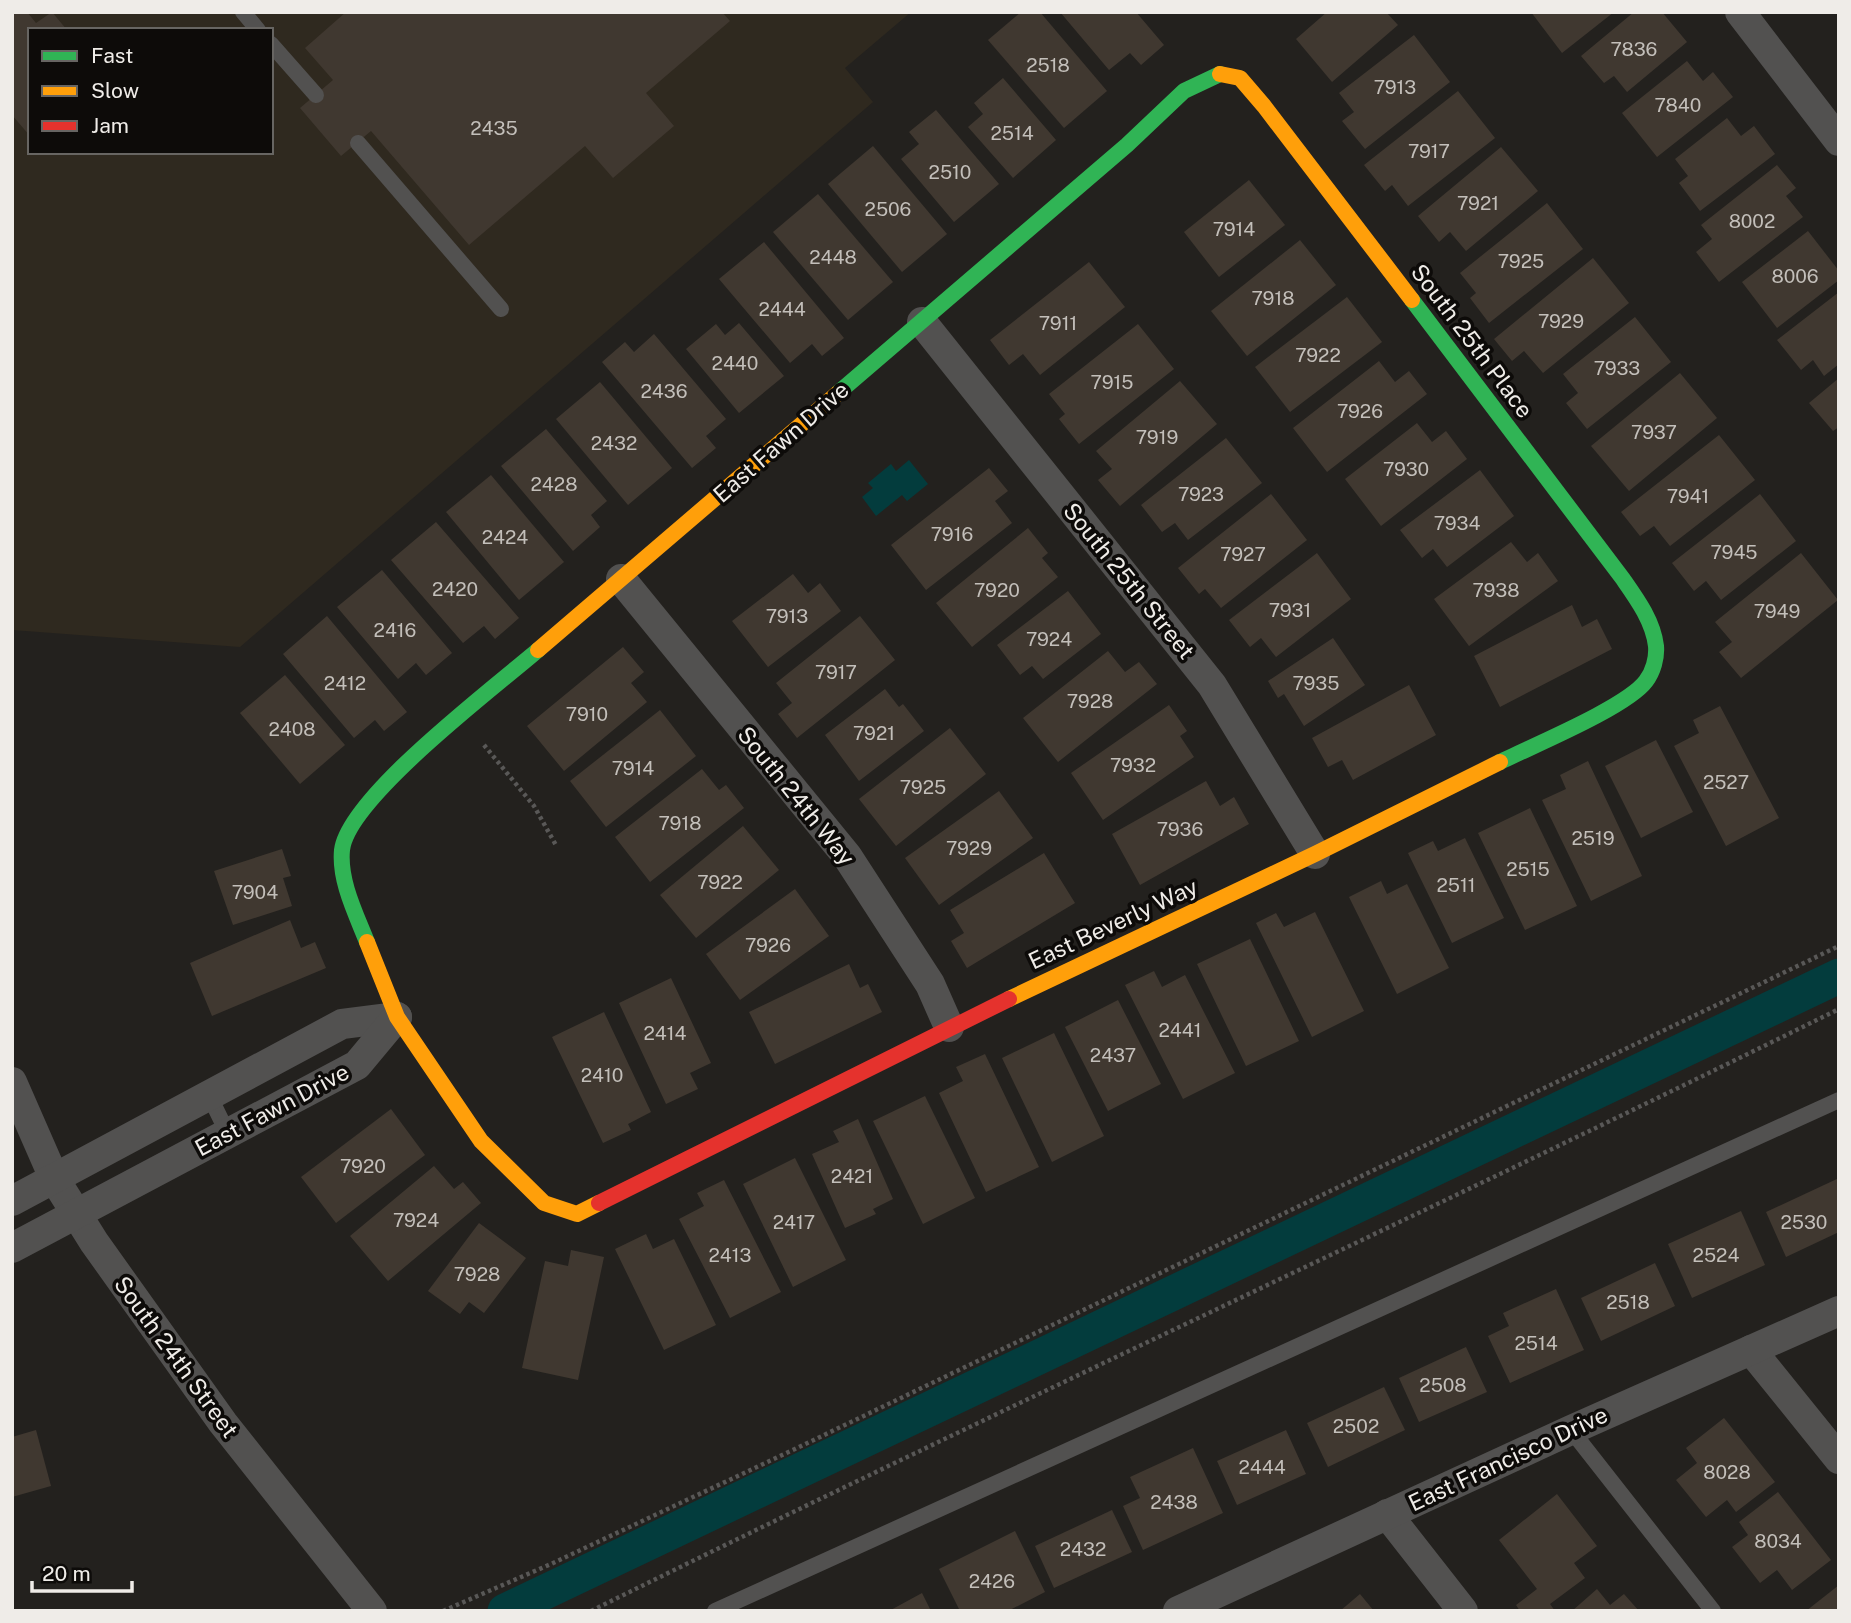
<svg xmlns="http://www.w3.org/2000/svg" width="1851" height="1623" font-family="'Public Sans',sans-serif">
<style>
.built{fill:#2f291f;fill-rule:evenodd}
.water{fill:#033c3d}
.lines{fill:none;stroke-linecap:round;stroke-linejoin:round}
.canal{stroke:#033c3d;stroke-width:35}
.building{fill:#403830}
.path{stroke:#595857;stroke-width:4.5;stroke-dasharray:3.5 3.5;stroke-linecap:butt}
.lane{stroke:#525150;stroke-width:16}
.street{stroke:#525150;stroke-width:30}
.fast{stroke:#30b455;stroke-width:16}
.slow{stroke:#ff9f0a;stroke-width:16}
.jam{stroke:#e5322d;stroke-width:16}
.labels{text-anchor:middle;stroke-width:7;stroke-linejoin:round;paint-order:stroke}
.number-label{font-size:19px;fill:#c3bfba}
.street-label{font-size:23px;fill:#efece8;stroke:#0d0b09}
</style>
<rect width="100%" height="100%" fill="#23211e"/>
<path class="built" d="M12,12H911L845,68L873,102L240,647L12,630ZM30,30H271V152H30Z"/>
<path class="water" d="M909,460L928,484L907,501L902,495L876,516L862,497L873,488L868,483L891,464L896,471Z"/>
<g class="lines">
<path class="canal" d="M505,1611L1839,976"/>
</g>
<g class="building">
<path d="M12,12H27L36,23L52,12L67,30H30V136L12,115Z"/>
<path d="M346,12H722L730,21L646,93L674,126L613,178L585,146L469,245L371,131L341,156L300,108L333,80L305,48Z"/>
<path d="M1021,12H1040L1107,91L1064,128L988,40Z"/>
<path d="M1060,12H1136L1164,45L1141,65L1130,53L1109,70Z"/>
<path d="M1327,12H1386L1398,25L1332,82L1296,39Z"/>
<path d="M1531,12H1614L1562,53Z"/>
<path d="M1634,12H1662L1687,42L1627,92L1614,76L1604,83L1581,56Z"/>
<path d="M1414,35L1450,82L1365,149L1342,121L1354,112L1339,93Z"/>
<path d="M1687,61L1703,81L1713,72L1733,97L1657,157L1622,113Z"/>
<path d="M1003,78L1056,140L1013,178L968,127L983,114L974,103Z"/>
<path d="M1458,91L1495,138L1408,206L1392,185L1385,191L1364,165Z"/>
<path d="M936,110L999,184L954,222L901,159L919,144L909,132Z"/>
<path d="M1727,118L1741,136L1754,126L1775,154L1700,211L1679,183L1688,176L1675,159Z"/>
<path d="M873,146L947,234L902,272L828,184Z"/>
<path d="M1501,147L1538,191L1466,251L1450,232L1439,242L1418,216Z"/>
<path d="M1777,165L1796,188L1786,196L1803,217L1719,282L1696,252L1712,239L1701,225Z"/>
<path d="M1249,180L1285,225L1219,277L1184,232Z"/>
<path d="M818,194L893,282L848,320L773,232Z"/>
<path d="M1547,203L1583,249L1489,323L1470,298L1476,293L1460,273Z"/>
<path d="M1808,231L1839,271V280L1777,328L1742,282Z"/>
<path d="M1300,240L1336,285L1247,356L1211,311Z"/>
<path d="M764,242L844,338L822,356L812,344L790,363L719,279Z"/>
<path d="M1593,258L1629,303L1543,373L1524,351L1512,361L1494,339Z"/>
<path d="M1089,262L1125,307L1040,375L1023,354L1009,365L990,340Z"/>
<path d="M1839,292V364L1824,376L1813,360L1801,370L1777,340Z"/>
<path d="M1347,297L1382,342L1290,412L1255,367Z"/>
<path d="M1635,317L1671,362L1587,429L1566,403L1578,393L1563,374Z"/>
<path d="M739,323L784,376L739,413L686,349L716,324L725,335Z"/>
<path d="M1138,324L1174,369L1079,444L1059,419L1065,414L1049,394Z"/>
<path d="M654,334L726,419L706,436L716,448L692,468L602,362L625,342L634,352Z"/>
<path d="M1379,361L1395,382L1409,371L1427,394L1327,472L1293,428Z"/>
<path d="M1680,373L1717,418L1629,491L1591,446Z"/>
<path d="M1839,378V427L1833,431L1809,403Z"/>
<path d="M1180,381L1217,424L1120,506L1098,480L1112,469L1096,451Z"/>
<path d="M600,382L672,468L628,505L556,419Z"/>
<path d="M1417,423L1432,442L1446,431L1467,459L1381,526L1345,479Z"/>
<path d="M546,429L607,501L591,515L600,527L573,551L501,466Z"/>
<path d="M1719,435L1755,480L1670,546L1654,526L1640,536L1621,512Z"/>
<path d="M1226,438L1262,483L1188,540L1175,523L1162,532L1141,505Z"/>
<path d="M989,468L1008,491L995,501L1012,523L926,590L891,545Z"/>
<path d="M1480,470L1514,516L1447,567L1433,549L1422,558L1400,530Z"/>
<path d="M491,475L564,562L519,600L446,512Z"/>
<path d="M1271,494L1307,540L1221,608L1205,589L1199,594L1178,568Z"/>
<path d="M1760,494L1796,541L1721,600L1706,581L1694,591L1672,563Z"/>
<path d="M436,522L519,618L495,639L484,626L463,643L391,560Z"/>
<path d="M1028,528L1048,553L1042,558L1058,577L972,647L936,603Z"/>
<path d="M1511,542L1527,562L1538,553L1558,581L1469,646L1434,599Z"/>
<path d="M1317,553L1351,599L1276,657L1261,638L1250,647L1229,620Z"/>
<path d="M1801,553L1838,600L1741,678L1719,652L1732,642L1715,622Z"/>
<path d="M382,570L452,653L426,675L416,663L398,679L337,607Z"/>
<path d="M793,574L808,593L820,583L841,611L768,667L732,621Z"/>
<path d="M1068,591L1101,634L1043,679L1032,666L1020,675L997,645Z"/>
<path d="M1572,605L1582,627L1597,619L1612,649L1500,707L1474,656Z"/>
<path d="M327,616L407,712L384,731L375,720L354,738L283,654Z"/>
<path d="M860,616L895,660L797,738L778,714L792,703L776,683Z"/>
<path d="M1333,638L1365,685L1304,726L1284,694L1278,698L1268,681Z"/>
<path d="M623,647L644,672L631,683L647,702L564,771L527,726Z"/>
<path d="M1108,651L1125,672L1139,662L1157,684L1058,762L1023,718Z"/>
<path d="M285,675L345,745L300,784L240,713Z"/>
<path d="M1409,685L1436,735L1353,780L1342,760L1328,767L1312,738Z"/>
<path d="M885,689L899,707L903,704L924,731L859,781L825,735Z"/>
<path d="M1169,705L1187,731L1180,736L1194,757L1103,820L1071,773Z"/>
<path d="M1720,706L1779,818L1726,846L1674,746L1699,733L1693,720Z"/>
<path d="M660,710L696,756L606,827L570,781Z"/>
<path d="M950,728L986,774L896,846L859,799Z"/>
<path d="M1656,740L1693,812L1641,838L1605,766Z"/>
<path d="M1588,761L1642,876L1591,901L1542,800L1566,789L1560,775Z"/>
<path d="M702,769L719,790L726,785L744,808L650,882L615,837Z"/>
<path d="M1206,781L1220,806L1234,797L1249,824L1140,885L1112,834Z"/>
<path d="M999,791L1033,838L939,905L905,858Z"/>
<path d="M1530,808L1577,906L1525,930L1478,833Z"/>
<path d="M743,826L779,870L696,938L660,895Z"/>
<path d="M1465,838L1504,918L1452,943L1408,853L1433,841L1438,851Z"/>
<path d="M282,849L291,876L283,878L292,906L233,925L214,871Z"/>
<path d="M1044,853L1075,903L967,968L951,941L964,933L950,910Z"/>
<path d="M1381,881L1387,894L1407,884L1449,968L1397,994L1349,897Z"/>
<path d="M795,889L829,936L740,1000L706,954Z"/>
<path d="M1315,912L1364,1011L1312,1037L1256,923L1276,913L1284,927Z"/>
<path d="M290,920L301,948L315,942L326,968L212,1016L190,963Z"/>
<path d="M1250,939L1299,1041L1246,1066L1197,964Z"/>
<path d="M849,964L860,988L868,984L882,1012L775,1064L749,1012Z"/>
<path d="M1154,971L1162,987L1185,975L1235,1073L1183,1099L1125,985Z"/>
<path d="M671,978L711,1063L690,1073L698,1089L666,1104L619,1003Z"/>
<path d="M1118,1000L1161,1084L1108,1111L1065,1027Z"/>
<path d="M604,1012L651,1112L628,1124L631,1130L603,1143L552,1037Z"/>
<path d="M1054,1033L1104,1136L1052,1162L1002,1058Z"/>
<path d="M985,1054L1039,1167L986,1192L939,1093L963,1081L956,1067Z"/>
<path d="M925,1096L975,1198L923,1224L873,1121Z"/>
<path d="M391,1109L425,1155L336,1223L301,1177Z"/>
<path d="M858,1119L893,1199L873,1209L876,1214L845,1228L812,1154L839,1142L833,1131Z"/>
<path d="M795,1158L846,1260L793,1287L743,1184Z"/>
<path d="M434,1166L454,1189L463,1182L481,1203L388,1281L350,1236Z"/>
<path d="M1839,1178V1232L1786,1257L1766,1212Z"/>
<path d="M724,1180L781,1292L730,1318L679,1219L704,1206L697,1193Z"/>
<path d="M1741,1211L1765,1265L1692,1298L1668,1244Z"/>
<path d="M479,1223L526,1258L484,1313L469,1302L460,1314L428,1291Z"/>
<path d="M646,1234L653,1249L674,1239L716,1325L664,1350L615,1249Z"/>
<path d="M571,1250L604,1257L578,1380L522,1368L545,1261L568,1266Z"/>
<path d="M1655,1263L1675,1306L1601,1341L1581,1298Z"/>
<path d="M1556,1289L1584,1350L1510,1383L1488,1336L1509,1326L1503,1313Z"/>
<path d="M1466,1347L1487,1392L1419,1422L1399,1378Z"/>
<path d="M1384,1387L1405,1430L1328,1467L1307,1423Z"/>
<path d="M1724,1418L1775,1482L1736,1512L1727,1500L1706,1517L1676,1480L1697,1463L1686,1448Z"/>
<path d="M36,1430L51,1486L12,1497V1437Z"/>
<path d="M1286,1430L1306,1474L1237,1505L1217,1461Z"/>
<path d="M1193,1448L1223,1513L1143,1550L1123,1506L1140,1498L1130,1477Z"/>
<path d="M1778,1492L1831,1560L1792,1590L1777,1570L1760,1583L1732,1547L1748,1535L1739,1522Z"/>
<path d="M1557,1494L1597,1546L1574,1563L1585,1578L1550,1604L1555,1611H1520L1516,1605L1537,1589L1499,1540Z"/>
<path d="M1112,1510L1132,1552L1054,1588L1035,1546Z"/>
<path d="M1015,1531L1045,1592L1008,1611H960L939,1569Z"/>
<path d="M1839,1585V1611H1806Z"/>
<path d="M1597,1589L1610,1605L1624,1594L1639,1611H1572Z"/>
<path d="M922,1593L931,1611H889Z"/>
<path d="M1360,1594L1374,1611H1340Z"/>
</g>
<g class="lines">
<g class="path">
<path d="M484,745L534,806L557,847"/>
<path d="M443,1611L551,1564L795,1449L1839,946"/>
<path d="M591,1611C1005,1406 1425,1214 1839,1009"/>
</g>
<g class="lane">
<path d="M243,12L258,30"/>
<path d="M271,44L316,95"/>
<path d="M358,143L501,309"/>
<path d="M209,1095L228,1134"/>
<path d="M1571,1430L1713,1611"/>
<path d="M715,1611L1839,1100"/>
</g>
<g class="street">
<path d="M1740,12L1839,141"/>
<path d="M922,322L1212,685L1315,854"/>
<path d="M621,579L847,856L930,984L949,1027"/>
<path d="M12,1082L54,1178L94,1242L223,1423L372,1611"/>
<path d="M12,1201L342,1024L397,1017"/>
<path d="M12,1248L357,1065L397,1017"/>
<path d="M1751,1350L1839,1459"/>
<path d="M1387,1514L1463,1611"/>
<path d="M1178,1611L1571,1430L1839,1311"/>
</g>
<g class="fast">
<path d="M1412,300L1623,579C1637,599 1653,621 1656,646C1657,658 1653,672 1646,681C1627,707 1532,746 1500,762"/>
<path d="M838,393L1127,145L1184,91L1220,74"/>
<path d="M367,942C356,914 339,881 342,850C348,798 494,688 538,650"/>
</g>
<g class="slow">
<path d="M1220,74L1240,78L1264,106L1412,300"/>
<path d="M538,650L838,393"/>
<path d="M367,942L397,1017L481,1141L544,1203L577,1214L599,1203"/>
<path d="M1009,999L1315,854L1500,762"/>
</g>
<path class="jam" d="M599,1203L1009,999"/>
</g>
<g class="labels">
<g class="number-label">
<text x="1634" y="56">7836</text>
<text x="1048" y="72">2518</text>
<text x="1395" y="94">7913</text>
<text x="1678" y="112">7840</text>
<text x="494" y="135">2435</text>
<text x="1012" y="140">2514</text>
<text x="1429" y="158">7917</text>
<text x="950" y="179">2510</text>
<text x="1478" y="210">7921</text>
<text x="888" y="216">2506</text>
<text x="1752" y="228">8002</text>
<text x="1234" y="236">7914</text>
<text x="833" y="264">2448</text>
<text x="1521" y="268">7925</text>
<text x="1795" y="283">8006</text>
<text x="1273" y="305">7918</text>
<text x="782" y="316">2444</text>
<text x="1561" y="328">7929</text>
<text x="1058" y="330">7911</text>
<text x="1318" y="362">7922</text>
<text x="735" y="370">2440</text>
<text x="1617" y="375">7933</text>
<text x="1112" y="389">7915</text>
<text x="664" y="398">2436</text>
<text x="1360" y="418">7926</text>
<text x="1654" y="439">7937</text>
<text x="1157" y="444">7919</text>
<text x="614" y="450">2432</text>
<text x="1406" y="476">7930</text>
<text x="554" y="491">2428</text>
<text x="1201" y="501">7923</text>
<text x="1688" y="503">7941</text>
<text x="1457" y="530">7934</text>
<text x="952" y="541">7916</text>
<text x="505" y="544">2424</text>
<text x="1734" y="559">7945</text>
<text x="1243" y="561">7927</text>
<text x="455" y="596">2420</text>
<text x="997" y="597">7920</text>
<text x="1496" y="597">7938</text>
<text x="1290" y="617">7931</text>
<text x="1777" y="618">7949</text>
<text x="787" y="623">7913</text>
<text x="395" y="637">2416</text>
<text x="1049" y="646">7924</text>
<text x="836" y="679">7917</text>
<text x="345" y="690">2412</text>
<text x="1316" y="690">7935</text>
<text x="1090" y="708">7928</text>
<text x="587" y="721">7910</text>
<text x="292" y="736">2408</text>
<text x="874" y="740">7921</text>
<text x="1133" y="772">7932</text>
<text x="633" y="775">7914</text>
<text x="1726" y="789">2527</text>
<text x="923" y="794">7925</text>
<text x="680" y="830">7918</text>
<text x="1180" y="836">7936</text>
<text x="1593" y="845">2519</text>
<text x="969" y="855">7929</text>
<text x="1528" y="876">2515</text>
<text x="720" y="889">7922</text>
<text x="1456" y="892">2511</text>
<text x="255" y="899">7904</text>
<text x="768" y="952">7926</text>
<text x="1180" y="1037">2441</text>
<text x="665" y="1040">2414</text>
<text x="1113" y="1062">2437</text>
<text x="602" y="1082">2410</text>
<text x="363" y="1173">7920</text>
<text x="852" y="1183">2421</text>
<text x="416" y="1227">7924</text>
<text x="794" y="1229">2417</text>
<text x="1804" y="1229">2530</text>
<text x="730" y="1262">2413</text>
<text x="1716" y="1262">2524</text>
<text x="477" y="1281">7928</text>
<text x="1628" y="1309">2518</text>
<text x="1536" y="1350">2514</text>
<text x="1443" y="1392">2508</text>
<text x="1356" y="1433">2502</text>
<text x="1262" y="1474">2444</text>
<text x="1727" y="1479">8028</text>
<text x="1174" y="1509">2438</text>
<text x="1778" y="1548">8034</text>
<text x="1083" y="1556">2432</text>
<text x="992" y="1588">2426</text>
</g>
<g class="street-label">
<text transform="translate(1472 341) rotate(53)" y="8">South 25th Place</text>
<text transform="translate(781 442) rotate(-41)" y="8">East Fawn Drive</text>
<text transform="translate(1129 581) rotate(51)" y="8">South 25th Street</text>
<text transform="translate(796 796) rotate(51)" y="8">South 24th Way</text>
<text transform="translate(1113 924) rotate(-25)" y="8">East Beverly Way</text>
<text transform="translate(272 1110) rotate(-28)" y="8">East Fawn Drive</text>
<text transform="translate(176 1357) rotate(54)" y="8">South 24th Street</text>
<text transform="translate(1508 1459) rotate(-25)" y="8">East Francisco Drive</text>
</g>
</g>
<rect width="1851" height="1623" fill="none" stroke="#efece8" stroke-width="28"/>
<rect x="28" y="28" width="245" height="126" fill="#0d0b09" stroke="#676562" stroke-width="2"/>
<rect x="42" y="51" width="35" height="10" fill="#30b455" stroke="#676562" stroke-width="2"/>
<text x="91" y="63" font-size="21" fill="#efece8">Fast</text>
<rect x="42" y="86" width="35" height="10" fill="#ff9f0a" stroke="#676562" stroke-width="2"/>
<text x="91" y="98" font-size="21" fill="#efece8">Slow</text>
<rect x="42" y="121" width="35" height="10" fill="#e5322d" stroke="#676562" stroke-width="2"/>
<text x="91" y="133" font-size="21" fill="#efece8">Jam</text>
<path d="M32 1581v10h100v-10" fill="none" stroke="#efece8" stroke-width="3.5"/>
<text x="42" y="1581" font-size="21" fill="#efece8" stroke="#0d0b09" stroke-width="5" paint-order="stroke">20 m</text>
</svg>
